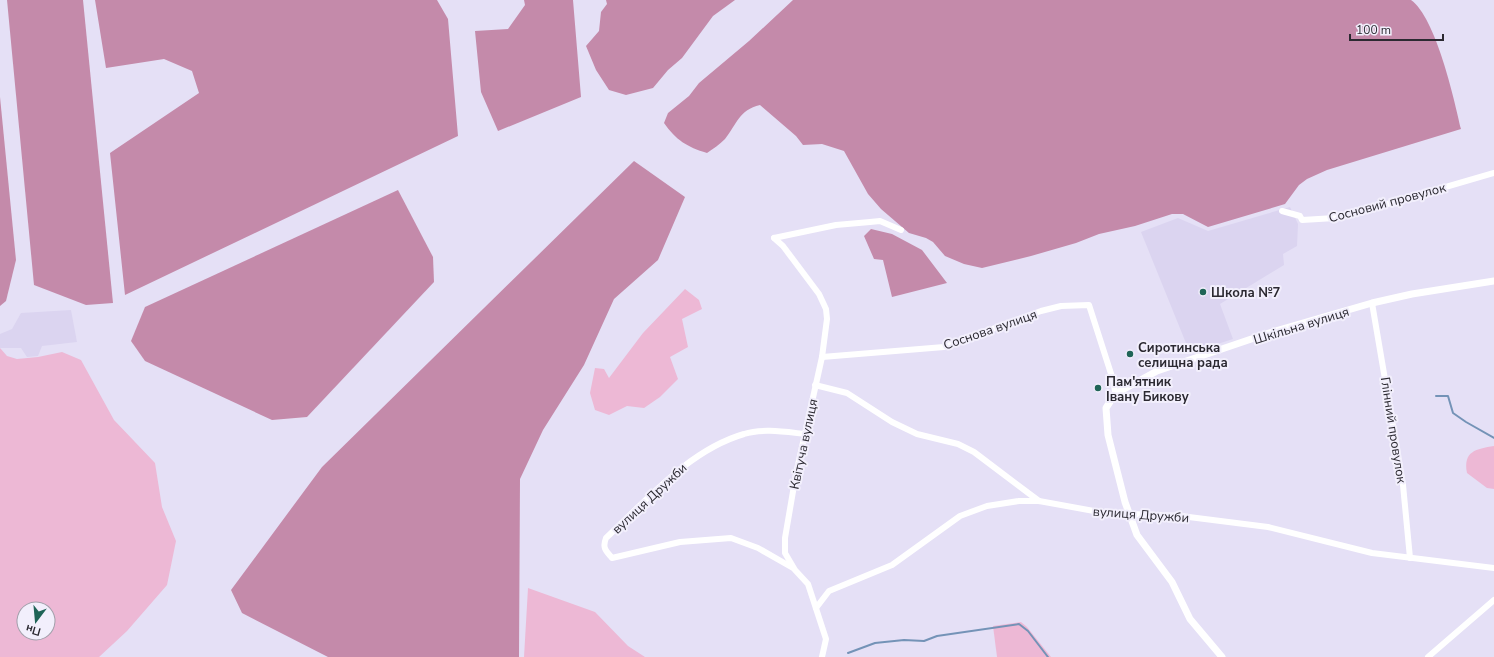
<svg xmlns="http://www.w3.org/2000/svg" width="1494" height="657" font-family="'Nunito Sans',sans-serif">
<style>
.built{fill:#dbd4f0}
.green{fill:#edb8d5;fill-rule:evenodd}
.forest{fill:#c48aaa}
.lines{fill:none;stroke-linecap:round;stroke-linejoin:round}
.stream{stroke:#7493b7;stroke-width:2}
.minor{stroke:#fff;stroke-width:6}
.tertiary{stroke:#fff;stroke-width:7}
.poi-dot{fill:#1f6457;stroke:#f2effc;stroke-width:1.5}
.labels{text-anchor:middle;stroke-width:4;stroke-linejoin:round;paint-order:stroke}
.street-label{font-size:13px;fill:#2b2931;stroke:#f2effc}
.poi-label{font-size:13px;font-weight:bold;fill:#2b2931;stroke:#f2effc;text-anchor:start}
</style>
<rect width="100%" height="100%" fill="#e5e0f6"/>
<g class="built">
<path d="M1290,207L1298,224L1297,246L1283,254L1284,265L1220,304L1233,339L1190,353L1141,232L1178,218L1208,231Z"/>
<path d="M71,310L77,342L42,346L38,356L27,357L21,348H0V334L12,329L21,313Z"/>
</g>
<g class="green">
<path d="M685,289L699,300L702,309L682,319L688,347L670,357L678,379L660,397L644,408L627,406L609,415L595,410L590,393L595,368L604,369L609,378L643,333Z"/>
<path d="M0,348L7,356L17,359L38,357L62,352L81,360L114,420L155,463L162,507L176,541L167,585L127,631L99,657H0ZM24,609H48V633H24Z"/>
<path d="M1494,446V489L1487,488L1467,473C1463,451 1476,449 1494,446Z"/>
<path d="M528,588L595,612L628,646L645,657H524Z"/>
<path d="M1021,622L1027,627L1051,657H997L993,626Z"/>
</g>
<g class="forest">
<path d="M7,0H83L113,303L86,305L34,285Z"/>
<path d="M95,0H437L448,19L458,136L125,295L110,153L199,93L192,71L164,59L106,68Z"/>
<path d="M524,0H573L581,97L498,131L481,92L475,31L508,29L525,5Z"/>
<path d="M606,0H735L713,16L682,58L668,70L653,88L626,95L609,90L596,70L586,46L599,31L601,12L607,4Z"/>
<path d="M793,0H1411C1436,18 1454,98 1461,129L1327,170L1307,179L1299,185L1285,204L1208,227L1183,214H1172L1135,226L1099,234L1076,243L1031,256L982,268L964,264L945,256L933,242L926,238L909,233L881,209L868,194L844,151L822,144L803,145L796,136L760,105C739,110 737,124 725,139C720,144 713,149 707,153C687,147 676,140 664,123L668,113L689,96L699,83L749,41Z"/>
<path d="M0,97L16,260L6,301L0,306Z"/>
<path d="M634,161L685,197L658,260L614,299L584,365L543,430L520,479L519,657H328L242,613L231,590L322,467Z"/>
<path d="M398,190L433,257L434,282L307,417L272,420L145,361L131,341L145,307Z"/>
<path d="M871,229L892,234L922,250L947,283L892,297L883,260L874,259L864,236Z"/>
</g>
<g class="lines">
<g class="stream">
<path d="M1436,396H1448L1453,413L1466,422L1494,438"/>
<path d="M848,653L875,643L904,640L924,641L937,636L1019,624L1028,631L1048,657"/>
</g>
<g class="minor">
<path d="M1282,211L1300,216L1302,220L1335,218L1353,214L1494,173"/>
<path d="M774,238L783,246L819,294L826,309L827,319L822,357L796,474L785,538V553L795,570L808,584L826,639L822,657"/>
<path d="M774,238L836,225L870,222L880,221L901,230"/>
<path d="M1372,303L1403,485L1410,558"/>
<path d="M822,357L944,347L1041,311L1061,306L1089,305L1114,383L1115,394"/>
<path d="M815,385L847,393L892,422L917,434L958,444L974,452L1039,501"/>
<path d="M793,568L758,548L731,538L680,542L612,558C606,551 602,548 606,538C647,500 689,450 744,434C762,428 786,432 805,434"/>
<path d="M816,608L829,591L892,565L960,516L987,506L1019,501H1039L1105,513L1181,516L1268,527L1372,553L1494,568"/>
<path d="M1428,657L1494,600"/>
</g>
<path class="tertiary" d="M1222,657L1190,619L1172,582L1137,535L1125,502L1108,435L1106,408L1115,394L1157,371L1269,333L1372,303L1412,294L1494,281"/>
</g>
<g class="poi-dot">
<circle cx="1203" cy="292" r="4"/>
<circle cx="1130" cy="354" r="4"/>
<circle cx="1098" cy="388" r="4"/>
</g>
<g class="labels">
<g class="street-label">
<text transform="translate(1387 202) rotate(-15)" y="5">Сосновий провулок</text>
<text transform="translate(1301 325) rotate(-17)" y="5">Шкільна вулиця</text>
<text transform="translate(990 329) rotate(-19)" y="5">Соснова вулиця</text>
<text transform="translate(1394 430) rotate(81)" y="5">Глінний провулок</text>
<text transform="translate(803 444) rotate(-78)" y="5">Квітуча вулиця</text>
<text transform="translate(649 498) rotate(-43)" y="5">вулиця Дружби</text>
<text transform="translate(1141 514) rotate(4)" y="5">вулиця Дружби</text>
</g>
<g class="poi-label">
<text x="1211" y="297">Школа №7</text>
<text x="1138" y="352">Сиротинська<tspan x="1138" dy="15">селищна рада</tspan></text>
<text x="1106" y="386">Пам'ятник<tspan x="1106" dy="15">Івану Бикову</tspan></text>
</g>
</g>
<g transform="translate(36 621) rotate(196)"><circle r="19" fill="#f2effc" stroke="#a2a0ab"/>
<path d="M0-3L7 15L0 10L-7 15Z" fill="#1f6457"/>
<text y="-6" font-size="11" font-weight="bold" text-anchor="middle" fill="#2b2931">Пн</text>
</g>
<path d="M1350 34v6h93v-6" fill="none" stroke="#2b2931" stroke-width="2"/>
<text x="1356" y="34" font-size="12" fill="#2b2931" stroke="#f2effc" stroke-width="3" paint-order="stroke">100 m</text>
</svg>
